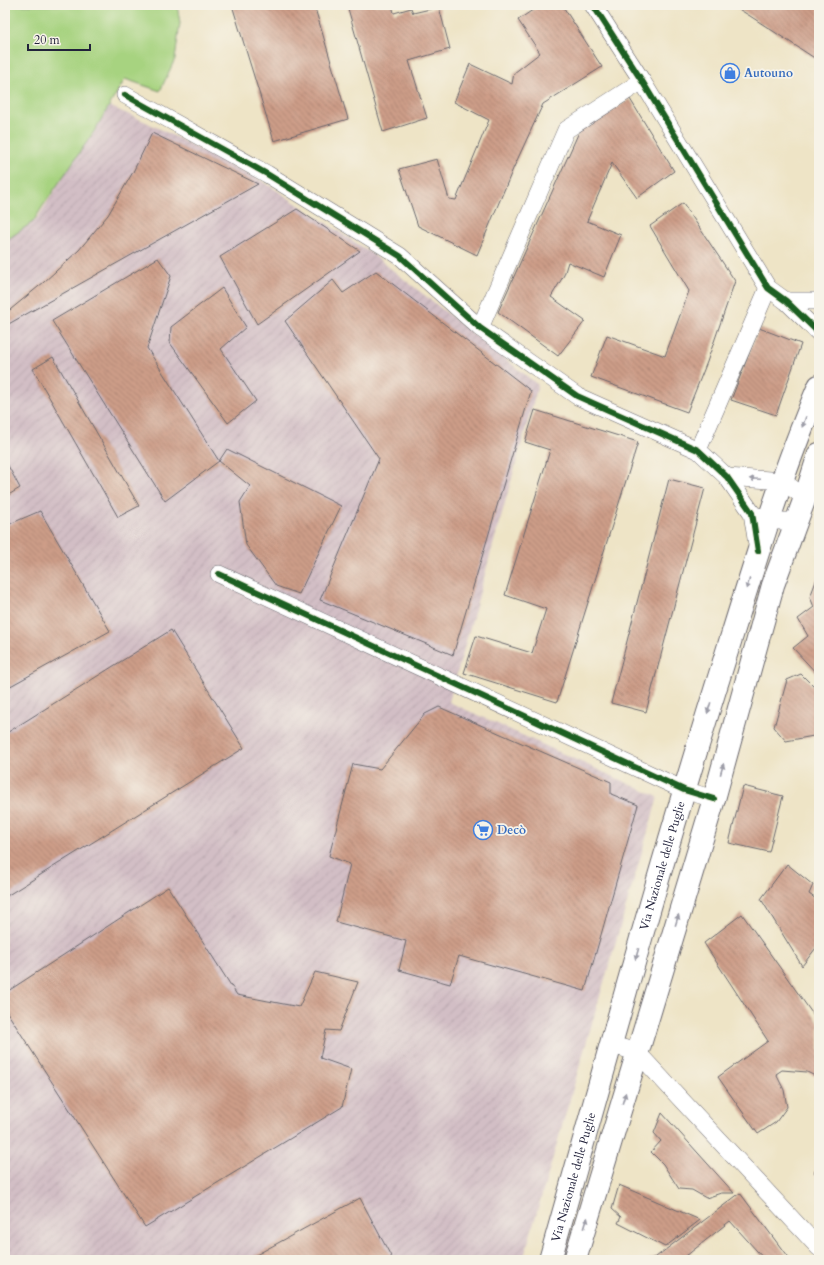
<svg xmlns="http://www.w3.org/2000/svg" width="824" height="1265" font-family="Cardo,serif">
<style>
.industrial{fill:url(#industrial-furrows)}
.grass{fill:#a7d380;stroke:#647a5e}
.building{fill:url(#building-back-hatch)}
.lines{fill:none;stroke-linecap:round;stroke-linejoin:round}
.street-casing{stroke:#69666c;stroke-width:18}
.primary-casing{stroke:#69666c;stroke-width:24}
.street{stroke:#fff;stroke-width:17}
.primary{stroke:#fff;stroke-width:22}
.cycleway-casing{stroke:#f7f3e8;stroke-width:8}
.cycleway{stroke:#1b5e20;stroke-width:6}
.oneway{fill:#9c9ca7}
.labels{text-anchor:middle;stroke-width:3.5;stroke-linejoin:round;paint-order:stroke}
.shop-label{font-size:12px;font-weight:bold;fill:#366cbe;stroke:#f7f3e8;text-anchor:start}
.street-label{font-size:12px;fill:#22223b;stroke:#f7f3e8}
</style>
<defs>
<pattern id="industrial-furrows" width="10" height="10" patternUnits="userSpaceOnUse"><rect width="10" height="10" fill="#d2bec5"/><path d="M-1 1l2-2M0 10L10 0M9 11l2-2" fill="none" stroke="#b4a3aa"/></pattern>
<pattern id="building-back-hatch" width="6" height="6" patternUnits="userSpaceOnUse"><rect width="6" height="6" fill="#cd9d88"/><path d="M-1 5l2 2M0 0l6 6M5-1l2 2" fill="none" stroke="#a68070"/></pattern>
</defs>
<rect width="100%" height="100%" fill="#f7f3e8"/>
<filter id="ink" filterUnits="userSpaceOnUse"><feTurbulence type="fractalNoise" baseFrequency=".025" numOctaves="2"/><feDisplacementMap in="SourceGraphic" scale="8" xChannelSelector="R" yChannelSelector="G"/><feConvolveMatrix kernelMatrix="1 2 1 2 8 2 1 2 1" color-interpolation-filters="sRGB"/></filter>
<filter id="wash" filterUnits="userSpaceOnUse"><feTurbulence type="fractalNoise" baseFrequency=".012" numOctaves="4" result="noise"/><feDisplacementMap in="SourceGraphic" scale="16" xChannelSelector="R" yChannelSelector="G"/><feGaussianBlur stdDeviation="0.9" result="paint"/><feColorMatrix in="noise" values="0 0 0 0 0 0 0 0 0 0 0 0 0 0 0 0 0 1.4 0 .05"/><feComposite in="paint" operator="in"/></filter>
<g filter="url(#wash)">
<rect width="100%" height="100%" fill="#eee4c6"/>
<path class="industrial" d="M109,106L146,122L264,182L371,253L538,385L449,702L658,797L523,1260H5V241L36,220Z"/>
<path class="grass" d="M5,5H177L180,23L175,59L160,91L125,79L95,130L41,209L33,222L5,241Z"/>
<g id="blocks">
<g class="building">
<path d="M232,5H314L348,119L274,141Z"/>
<path d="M347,5H392L394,13L411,8L413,13L439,7L450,49L409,61L427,118L383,132Z"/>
<path d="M540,5H562L602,67L543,104L513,169L477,255L418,226L399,169L437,159L449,199L456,200L489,120L454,102L470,64L512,84L514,73L540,53L518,20Z"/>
<path d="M732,5H819V61L750,16Z"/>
<path d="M630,99L674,171L637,198L612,163L587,221L621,235L604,277L568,262L564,275L551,297L585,321L558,356L498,312L579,132Z"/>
<path d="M152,133L258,184L5,326V314L44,282L79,250L108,215L133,172Z"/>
<path d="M683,203L735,281L707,362L687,412L591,377L607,335L665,356L689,291L650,226Z"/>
<path d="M297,209L360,251L257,324L220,257Z"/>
<path d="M158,258L171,276L147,348L219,461L165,501L52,321Z"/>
<path d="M376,271L531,391L453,655L320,600L379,459L285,321L333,280L343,293Z"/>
<path d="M222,288L246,327L221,349L256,401L228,423L170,343L171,327Z"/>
<path d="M759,328L801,344L776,415L731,400Z"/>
<path d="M53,357L139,506L118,517L33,369Z"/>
<path d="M535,410L638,442L557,702L464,673L476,636L532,653L546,609L505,595L550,450L525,442Z"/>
<path d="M227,449L341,506L299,594L276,586L246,545L240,502L250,486L219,461Z"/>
<path d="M5,460L20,488L5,497Z"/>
<path d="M669,479L705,488L646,712L611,703Z"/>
<path d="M40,511L110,631L5,689V526Z"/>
<path d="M819,573V676L793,648L808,636L798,619L814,607L810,597Z"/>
<path d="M171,630L244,748L5,897V734Z"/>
<path d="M801,674L819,692V735L786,741L774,727L787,680Z"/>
<path d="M439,707L611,782V794L638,805L585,991L459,956L450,984L399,970L406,941L336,922L350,864L329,856L353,764L380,769L425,714Z"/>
<path d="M743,786L783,796L769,852L729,843Z"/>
<path d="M787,864L813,885L809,894L819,901V944L802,966L761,899Z"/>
<path d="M168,887L237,995L299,1007L315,972L358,982L339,1031L326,1030L320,1058L351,1069L342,1107L145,1227L5,1009V993Z"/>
<path d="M742,914L819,1023V1078L807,1072L782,1070L776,1074L784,1090L787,1107L776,1122L758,1134L718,1077L768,1041L704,943Z"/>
<path d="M662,1113L734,1193H721L706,1198L692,1190L679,1189L663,1164L651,1152L661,1141L654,1133Z"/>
<path d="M819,1167V1178L814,1172Z"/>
<path d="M619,1185L700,1220L665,1247L618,1223L621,1217L612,1209Z"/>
<path d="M740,1193L790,1260H765L730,1221L681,1260H646L656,1257Z"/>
<path d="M360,1198L393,1260H247Z"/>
</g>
</g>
</g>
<g filter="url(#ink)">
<use href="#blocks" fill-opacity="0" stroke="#69666c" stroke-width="1"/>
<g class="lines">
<defs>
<g id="street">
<path d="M593,5L642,81L768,288L786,301L819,333"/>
<path d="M125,95L267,174L400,256L480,328L577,396L698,450L727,477L752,513L758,551"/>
<path d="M786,301H819"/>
<path d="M480,328L566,130L642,81"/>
<path d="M698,450L768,288"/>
<path d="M727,477L783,481L805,498"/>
<path d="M758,516L769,521H797"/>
<path d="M219,574L684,790L714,799"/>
<path d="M612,1045L637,1052L819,1248"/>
</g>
<g id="primary">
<path id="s1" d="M550,1260C604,1070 656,879 715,690C747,588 777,484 819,386"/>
<path d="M575,1260L714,799L773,585L805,498L819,454"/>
</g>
</defs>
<use href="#street" class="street-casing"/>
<use href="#primary" class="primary-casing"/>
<use href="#street" class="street"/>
<use href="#primary" class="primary"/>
<defs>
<g id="cycleway">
<path d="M593,5L642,81L768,288L786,301L819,333"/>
<path d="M125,95L267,174L400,256L480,328L577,396L698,450L727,477L752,513L758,551"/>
<path d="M219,574L684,790L714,799"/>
</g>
</defs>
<use href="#cycleway" class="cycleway-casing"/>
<use href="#cycleway" class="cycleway"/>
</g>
<defs><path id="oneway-solid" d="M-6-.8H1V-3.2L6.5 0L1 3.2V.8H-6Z"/></defs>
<g class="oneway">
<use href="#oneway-solid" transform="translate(804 422) rotate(110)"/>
<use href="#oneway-solid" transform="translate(755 479) rotate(-177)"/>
<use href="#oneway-solid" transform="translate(748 584) rotate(107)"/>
<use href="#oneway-solid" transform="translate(709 708) rotate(107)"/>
<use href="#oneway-solid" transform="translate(722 769) rotate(-74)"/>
<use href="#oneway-solid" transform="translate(677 920) rotate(-73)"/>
<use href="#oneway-solid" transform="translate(637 954) rotate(106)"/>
<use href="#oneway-solid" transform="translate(624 1098) rotate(-73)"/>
<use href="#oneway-solid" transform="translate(586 1223) rotate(-73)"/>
</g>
</g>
<defs>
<symbol id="shop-ring" viewBox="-11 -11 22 22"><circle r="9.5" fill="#f7f3e8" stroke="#3f7fe0" stroke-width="1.5"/><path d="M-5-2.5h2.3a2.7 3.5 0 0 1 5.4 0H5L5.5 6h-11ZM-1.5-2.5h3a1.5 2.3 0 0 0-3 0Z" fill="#3f7fe0"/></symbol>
<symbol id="supermarket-ring" viewBox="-11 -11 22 22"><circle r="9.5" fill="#f7f3e8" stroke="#3f7fe0" stroke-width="1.5"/><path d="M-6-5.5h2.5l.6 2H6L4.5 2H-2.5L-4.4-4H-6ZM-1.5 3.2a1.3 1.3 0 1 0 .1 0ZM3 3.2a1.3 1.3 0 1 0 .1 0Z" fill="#3f7fe0"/></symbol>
</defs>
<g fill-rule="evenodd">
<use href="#shop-ring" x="719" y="62" width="22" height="22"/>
<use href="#supermarket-ring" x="472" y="819" width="22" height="22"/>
</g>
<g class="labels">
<g class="shop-label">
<text x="744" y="77">Autouno</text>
<text x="497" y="834">Decò</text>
</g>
<g class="street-label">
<text dy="4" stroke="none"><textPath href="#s1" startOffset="410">Via Nazionale delle Puglie</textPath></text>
<text dy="4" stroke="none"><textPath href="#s1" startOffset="86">Via Nazionale delle Puglie</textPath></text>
</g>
</g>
<rect width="824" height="1265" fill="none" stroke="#f7f3e8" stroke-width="20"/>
<path d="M28 44v6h62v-6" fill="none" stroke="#22223b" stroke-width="2"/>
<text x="34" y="44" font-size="12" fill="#22223b" stroke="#f7f3e8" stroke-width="3" paint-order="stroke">20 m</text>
</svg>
